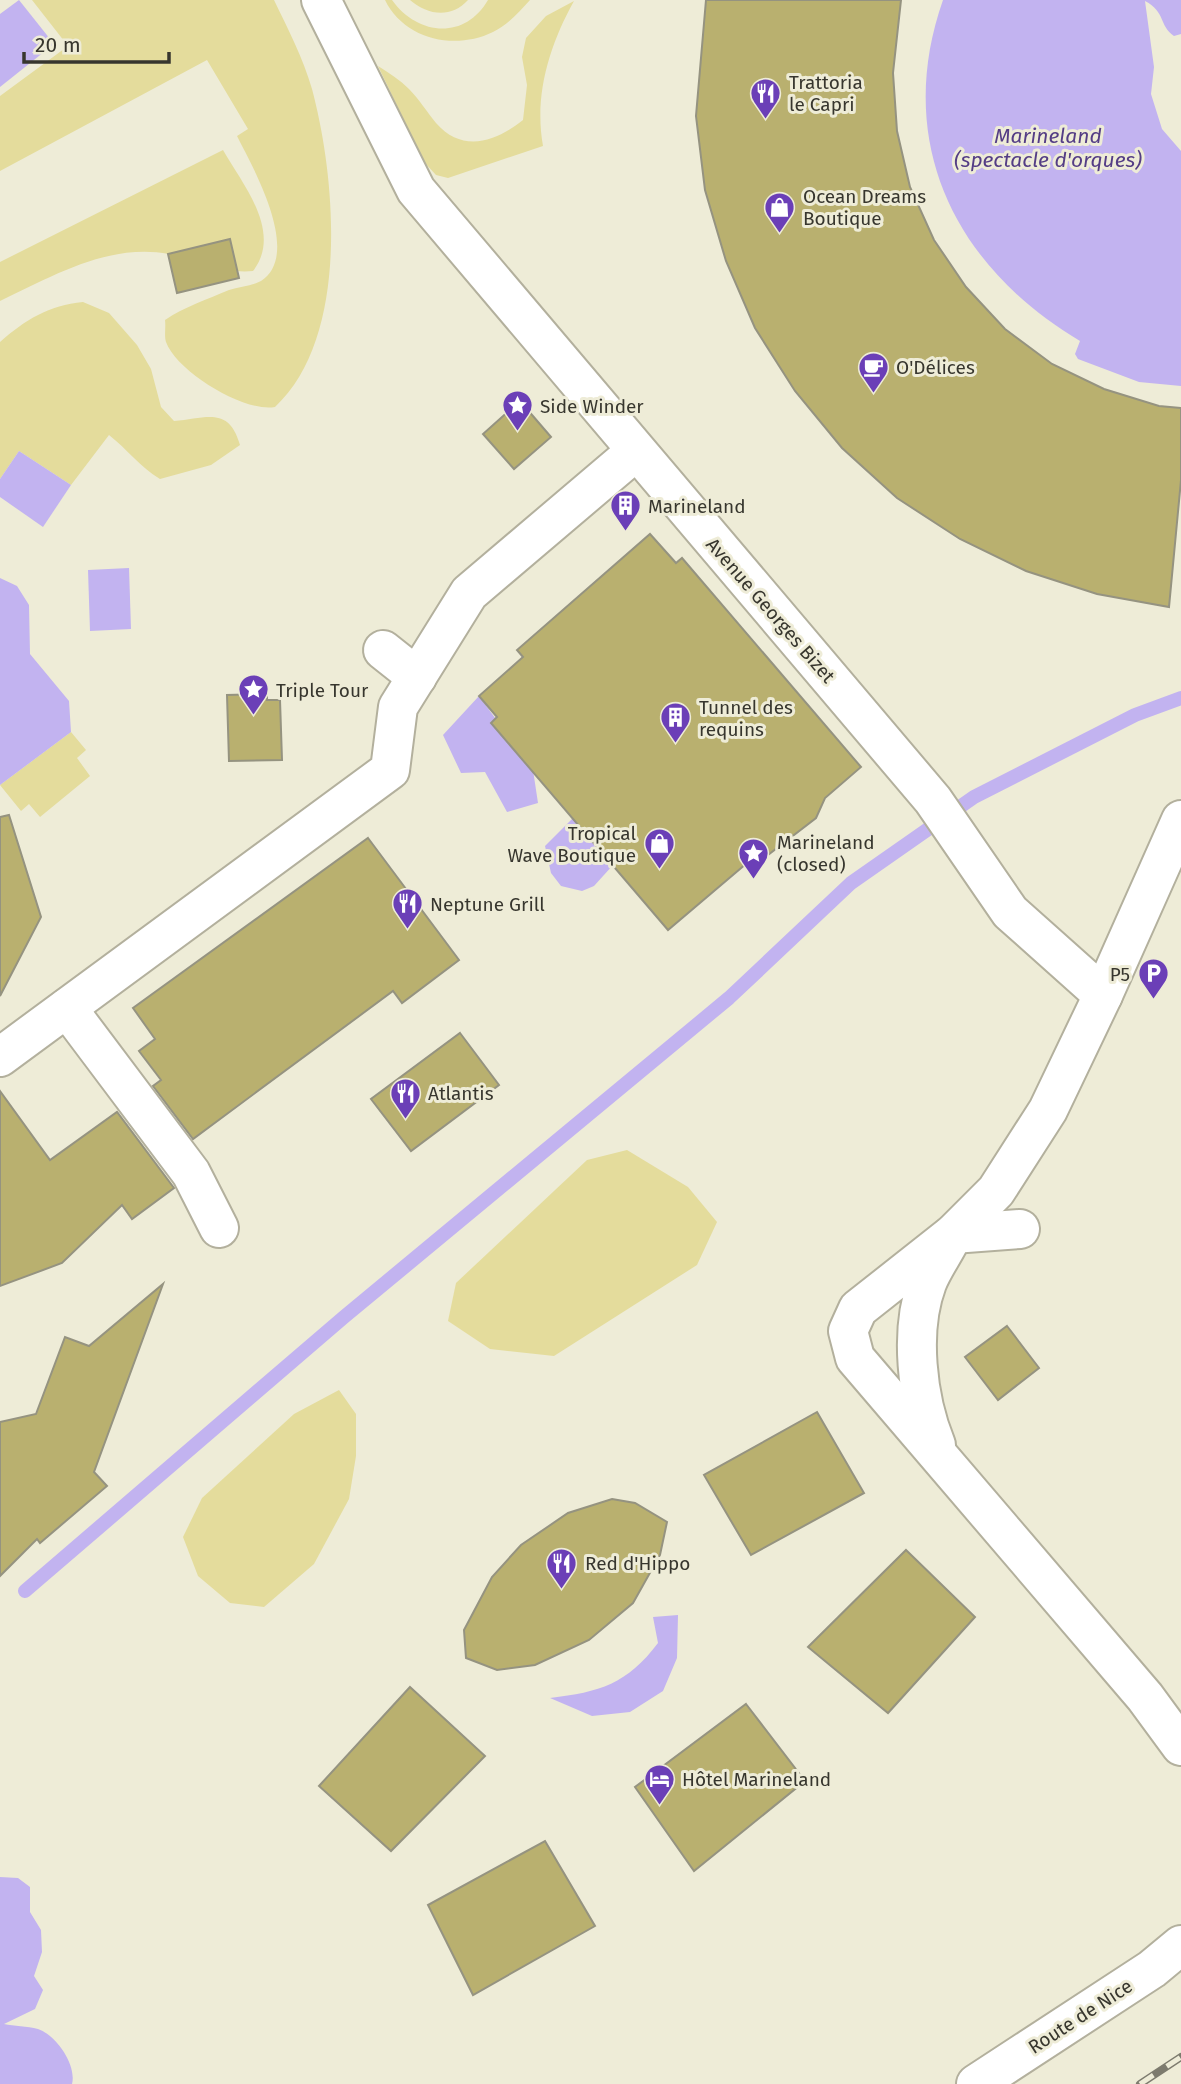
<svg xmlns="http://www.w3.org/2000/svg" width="1181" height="2084" font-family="'Fira Sans',sans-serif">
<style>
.green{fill:#e4dc9c}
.water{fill:#c2b3f0}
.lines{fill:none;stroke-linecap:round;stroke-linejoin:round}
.stream{stroke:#c2b3f0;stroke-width:14}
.building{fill:#b9b06f;stroke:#959380;stroke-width:2}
.minor-casing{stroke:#b3b09d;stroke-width:42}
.major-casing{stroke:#b3b09d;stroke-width:42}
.minor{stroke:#fff;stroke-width:38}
.major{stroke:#fff;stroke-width:38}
.rail-casing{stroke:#7d7b6e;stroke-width:8}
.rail{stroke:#eeecd7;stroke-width:5;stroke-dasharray:16;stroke-linecap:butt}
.labels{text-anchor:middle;stroke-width:6;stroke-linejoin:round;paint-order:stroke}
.poi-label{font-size:19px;fill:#37362e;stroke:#eeecd7;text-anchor:start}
.street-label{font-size:19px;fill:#37362e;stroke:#eeecd7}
.water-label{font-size:21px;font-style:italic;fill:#543d85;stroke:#eeecd7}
</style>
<rect width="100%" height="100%" fill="#eeecd7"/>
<g class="green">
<path d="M32,0H274C288,29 303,58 312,89C336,179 350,337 275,407C245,413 177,372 166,342C164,336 166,327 165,320C184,307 208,299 229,290C239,287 252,286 261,281C303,254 252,166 237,136L248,129L207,60L0,171V96L68,46Z"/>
<path d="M385,0H392C417,35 464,41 488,0H530C519,12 508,25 493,32C454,51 404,39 385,0Z"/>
<path d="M410,0H468C451,19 427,15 410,0Z"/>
<path d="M574,1C549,46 534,96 543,146L448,178L436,175L424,162L378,66C389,73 400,80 409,89C419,99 427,112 436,123C463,154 497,141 523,120L527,85L522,57L526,38L546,16Z"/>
<path d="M223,150C243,185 283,232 253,271C224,274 197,260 169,254C108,243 53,276 0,301V262Z"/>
<path d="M83,302L109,313L137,345L151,369L161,407L174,421C207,418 229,406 240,445L211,465L160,479C140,467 127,449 109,435L71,485L19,451L0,479V342C25,320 49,305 83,302Z"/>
<path d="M71,732L86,750L77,758L90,776L40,817L29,804L21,811L0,785Z"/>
<path d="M627,1150L688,1187L717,1222L697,1265L554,1356L490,1349L448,1321L456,1283L587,1160Z"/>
<path d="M339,1390L356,1414V1456L349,1499L314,1564L264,1607L230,1603L198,1576L183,1537L202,1498L294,1414Z"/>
</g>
<g class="water">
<path d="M19,0L54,44L0,87V14Z"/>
<path d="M943,0H1181V34L1174,36C1159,26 1166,12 1145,1L1154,67L1151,94L1162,129L1181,151V386L1139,382L1078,359L1075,354L1080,341C955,267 893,142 943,0Z"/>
<path d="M19,451L71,485L43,527L0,497V479Z"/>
<path d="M129,568L131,629L90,631L88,570Z"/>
<path d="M0,578L17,586L29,605L30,654L69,701L71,732L0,785Z"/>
<path d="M479,696L533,770L538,803L507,812L485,772L461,773L443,735Z"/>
<path d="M573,818L613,865L594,886L582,891L561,886L551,873L545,846Z"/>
<path d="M678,1615L677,1658L663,1691L630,1712L592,1716L550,1698C600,1692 627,1684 658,1643L653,1617Z"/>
<path d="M0,1877L18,1878L30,1887V1912L41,1930L42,1952L34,1976L43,1990L35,2009L4,2024C14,2026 27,2026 38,2029C56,2035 77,2065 72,2084H0Z"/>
</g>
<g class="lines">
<path class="stream" d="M25,1591L344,1317L729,998L851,883L974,797L1135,715L1181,698"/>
</g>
<g class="building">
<path d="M706,0H901L893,73L897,131L910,187L934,240L966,287L1005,329L1052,364L1104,389L1159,406L1181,408V480L1169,607L1097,594L1026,571L960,539L897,498L842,448L795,391L755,328L726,261L705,190L696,116Z"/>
<path d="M230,239L239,278L177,293L168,254Z"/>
<path d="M520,401L551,437L514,469L483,434Z"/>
<path d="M650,534L676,563L682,558L861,767L825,798L816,818L764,858L760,852L668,930L491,723L497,717L479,696L523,657L517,650Z"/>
<path d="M267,694V700H280L282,760L229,761L227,695Z"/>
<path d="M9,815L41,917L0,996V817Z"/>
<path d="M368,838L459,960L402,1003L393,991L193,1139L153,1086L161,1080L139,1051L155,1039L133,1008Z"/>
<path d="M460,1033L499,1085L411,1151L371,1099Z"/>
<path d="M0,1091L50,1160L117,1112L174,1188L132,1219L122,1205L62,1263L0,1286Z"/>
<path d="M163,1284L94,1472L107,1486L40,1543L37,1539L0,1576V1422L36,1414L65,1337L89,1346Z"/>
<path d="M1007,1326L1039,1368L998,1400L965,1357Z"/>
<path d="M817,1412L864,1493L751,1555L704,1475Z"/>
<path d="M612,1499L635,1503L667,1522L660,1555L633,1603L589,1640L535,1665L497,1670L466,1658L464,1630L492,1577L521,1545L568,1513Z"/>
<path d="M906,1550L975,1617L888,1713L808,1647Z"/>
<path d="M410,1687L485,1756L391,1851L319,1786Z"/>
<path d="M746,1704L805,1781L694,1871L635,1787Z"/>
<path d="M545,1841L595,1926L473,1995L428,1905Z"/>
</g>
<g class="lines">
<defs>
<g id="minor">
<path d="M321,0L416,190L933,800L1010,912L1103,995"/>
<path d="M383,650L417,677"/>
<path d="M1181,820L1103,995L1048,1110L996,1191L953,1234L858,1309L848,1331L855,1358L1145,1697L1181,1746"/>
<path d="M67,1008L191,1173L219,1228"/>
<path d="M0,1057L390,770L398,707L469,593L635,452"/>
<path d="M953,1234L1020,1229"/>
<path d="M936,1445C917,1399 909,1331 927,1283C932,1270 941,1257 948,1244"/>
</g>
<path id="major" d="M976,2084L1152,1969L1181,1945"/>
</defs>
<use href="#minor" class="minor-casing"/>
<use href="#major" class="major-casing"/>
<use href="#minor" class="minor"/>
<use href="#major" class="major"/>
<defs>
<path id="rail" d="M1140,2084L1181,2057"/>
</defs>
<use href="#rail" class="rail-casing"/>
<use href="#rail" class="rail"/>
</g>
<defs>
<symbol id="restaurant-pin" viewBox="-11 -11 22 30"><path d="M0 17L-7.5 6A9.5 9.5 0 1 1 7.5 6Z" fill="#6b3fb7" stroke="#eeecd7"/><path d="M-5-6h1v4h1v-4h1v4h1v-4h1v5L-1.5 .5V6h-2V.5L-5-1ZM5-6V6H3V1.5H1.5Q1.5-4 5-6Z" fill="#fff"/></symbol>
<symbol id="shop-pin" viewBox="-11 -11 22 30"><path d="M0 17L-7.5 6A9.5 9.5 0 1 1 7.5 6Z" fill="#6b3fb7" stroke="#eeecd7"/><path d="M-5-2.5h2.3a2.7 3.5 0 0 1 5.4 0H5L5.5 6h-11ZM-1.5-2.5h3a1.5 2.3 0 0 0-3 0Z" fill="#fff"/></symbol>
<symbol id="cafe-pin" viewBox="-11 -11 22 30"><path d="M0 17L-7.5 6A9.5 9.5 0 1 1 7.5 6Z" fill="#6b3fb7" stroke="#eeecd7"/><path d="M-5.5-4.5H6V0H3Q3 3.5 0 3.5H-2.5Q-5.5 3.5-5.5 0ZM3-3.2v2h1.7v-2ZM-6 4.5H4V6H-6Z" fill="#fff"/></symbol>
<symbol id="sight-pin" viewBox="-11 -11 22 30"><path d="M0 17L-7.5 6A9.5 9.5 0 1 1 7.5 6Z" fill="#6b3fb7" stroke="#eeecd7"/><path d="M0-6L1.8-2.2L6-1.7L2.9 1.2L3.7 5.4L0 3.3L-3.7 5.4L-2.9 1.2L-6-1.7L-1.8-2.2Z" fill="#fff"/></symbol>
<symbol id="building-pin" viewBox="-11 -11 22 30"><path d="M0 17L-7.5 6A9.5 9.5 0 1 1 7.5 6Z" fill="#6b3fb7" stroke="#eeecd7"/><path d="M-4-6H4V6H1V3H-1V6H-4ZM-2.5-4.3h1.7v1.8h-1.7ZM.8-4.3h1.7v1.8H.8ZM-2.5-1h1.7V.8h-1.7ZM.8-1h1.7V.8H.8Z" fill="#fff"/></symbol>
<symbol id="parking-pin" viewBox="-11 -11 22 30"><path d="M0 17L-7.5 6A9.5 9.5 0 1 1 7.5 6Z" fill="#6b3fb7" stroke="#eeecd7"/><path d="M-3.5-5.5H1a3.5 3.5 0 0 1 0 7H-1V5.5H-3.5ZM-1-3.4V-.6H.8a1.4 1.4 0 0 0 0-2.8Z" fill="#fff"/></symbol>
<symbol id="hotel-pin" viewBox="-11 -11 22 30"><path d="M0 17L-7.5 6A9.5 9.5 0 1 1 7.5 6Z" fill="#6b3fb7" stroke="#eeecd7"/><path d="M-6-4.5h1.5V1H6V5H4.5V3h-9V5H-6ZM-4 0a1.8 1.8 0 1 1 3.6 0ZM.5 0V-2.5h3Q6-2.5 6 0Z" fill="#fff"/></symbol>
</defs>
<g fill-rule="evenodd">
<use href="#restaurant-pin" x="748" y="76" width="35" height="47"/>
<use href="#shop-pin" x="762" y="190" width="35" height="47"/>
<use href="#cafe-pin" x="856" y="350" width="35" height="47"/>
<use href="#sight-pin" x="500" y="388" width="35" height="47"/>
<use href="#building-pin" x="608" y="488" width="35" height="47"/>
<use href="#sight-pin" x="236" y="672" width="35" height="47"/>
<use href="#building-pin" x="658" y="700" width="35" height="47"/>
<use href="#shop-pin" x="642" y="826" width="35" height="47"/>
<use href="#sight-pin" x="736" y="836" width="35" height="47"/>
<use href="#restaurant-pin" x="390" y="886" width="35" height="47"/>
<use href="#parking-pin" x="1136" y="956" width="35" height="47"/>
<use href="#restaurant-pin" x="388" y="1076" width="35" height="47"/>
<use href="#restaurant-pin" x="544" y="1546" width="35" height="47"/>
<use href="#hotel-pin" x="642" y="1762" width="35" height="47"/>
</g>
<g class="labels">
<g class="poi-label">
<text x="789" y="89">Trattoria<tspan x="789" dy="22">le Capri</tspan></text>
<text x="803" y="203">Ocean Dreams<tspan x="803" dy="22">Boutique</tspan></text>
<text x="896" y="374">O'Délices</text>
<text x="540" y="413">Side Winder</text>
<text x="648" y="513">Marineland</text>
<text x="276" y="697">Triple Tour</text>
<text x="699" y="714">Tunnel des<tspan x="699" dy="22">requins</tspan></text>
<text x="636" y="840" text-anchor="end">Tropical<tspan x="636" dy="22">Wave Boutique</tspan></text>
<text x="777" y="849">Marineland<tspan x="777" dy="22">(closed)</tspan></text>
<text x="430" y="911">Neptune Grill</text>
<text x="1130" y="981" text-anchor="end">P5</text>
<text x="428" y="1100">Atlantis</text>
<text x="585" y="1570">Red d'Hippo</text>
<text x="682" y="1786">Hôtel Marineland</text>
</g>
<g class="street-label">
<text transform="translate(771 610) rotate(49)" y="7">Avenue Georges Bizet</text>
<text transform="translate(1080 2016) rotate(-33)" y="7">Route de Nice</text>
</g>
<g class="water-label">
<text x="1048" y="143">Marineland<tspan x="1048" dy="24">(spectacle d'orques)</tspan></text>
</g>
</g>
<path d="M24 52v10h145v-10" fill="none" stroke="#37362e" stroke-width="3.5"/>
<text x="35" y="52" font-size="21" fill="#37362e" stroke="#eeecd7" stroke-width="5" paint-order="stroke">20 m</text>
</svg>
